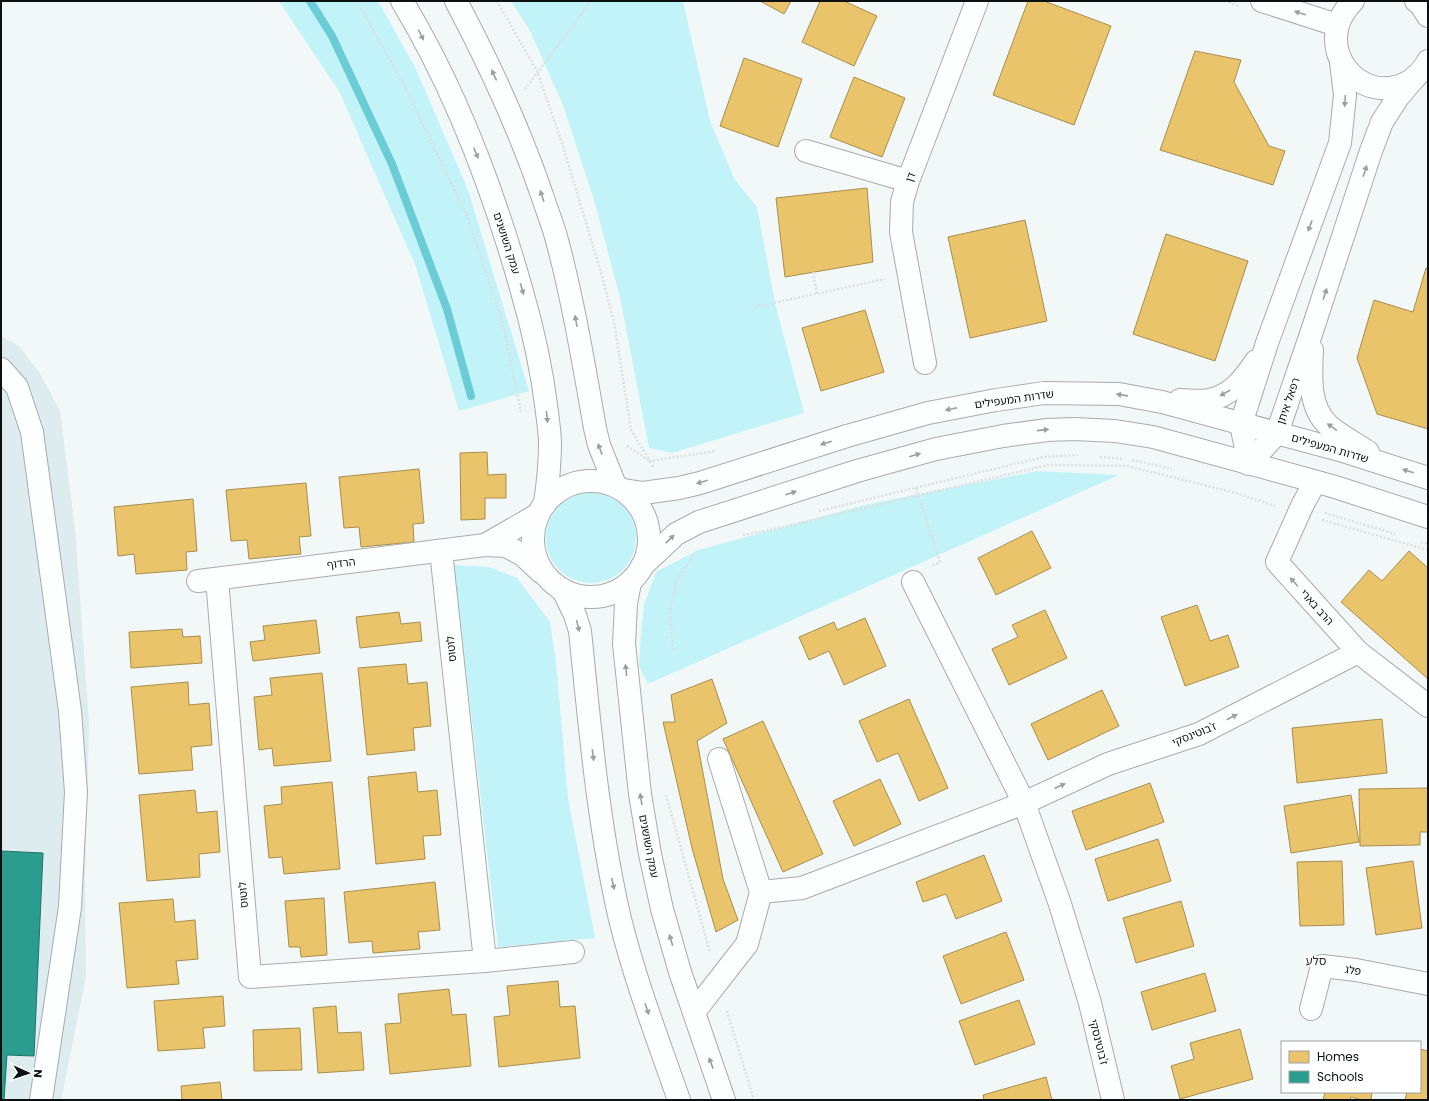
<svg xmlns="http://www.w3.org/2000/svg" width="1429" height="1101" font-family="Poppins,'Noto Sans Hebrew',sans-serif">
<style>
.built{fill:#ddecee}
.green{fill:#c2f3f9}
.homes{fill:#e9c46a;stroke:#a78e4f}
.schools{fill:#2a9d8f;stroke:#217369}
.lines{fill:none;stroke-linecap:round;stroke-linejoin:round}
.stream{stroke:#6cccd6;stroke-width:8}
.minor-casing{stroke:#a7acad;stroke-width:24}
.path{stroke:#dddedf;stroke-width:2.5;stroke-dasharray:2 2;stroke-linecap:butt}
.minor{stroke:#fdfefe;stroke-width:22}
.oneway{fill:#9d9f9f}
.labels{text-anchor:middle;stroke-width:4;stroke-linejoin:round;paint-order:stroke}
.street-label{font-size:11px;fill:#0c1011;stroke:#fff}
.neighbourhood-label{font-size:12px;fill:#252f30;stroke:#fff}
</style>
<rect width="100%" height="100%" fill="#f2f8f8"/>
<path class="built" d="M1,336L19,346L39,372L60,411L75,529L89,723L85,881L86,977L61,1100H1Z"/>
<g class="green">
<path d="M279,1H378L415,67L468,190L529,391L459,411L416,267L339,91Z"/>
<path d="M511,1H683L710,121L735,180L757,207L775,303L804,413L672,453L649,448L620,297L594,200L563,105L530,31Z"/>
<path d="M1037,471L1119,475L648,684L639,666L641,633L644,604L656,572L698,550L869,504Z"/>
<circle cx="591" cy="538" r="45"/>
<path d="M454,565L489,567L517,578L550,622L556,662L568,798L595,938L498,947Z"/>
</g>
<g class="homes">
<path d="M760,1H791L784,14Z"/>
<path d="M820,1H844L877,16L854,66L802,42Z"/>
<path d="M1028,1H1044L1111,26L1074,125L993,95Z"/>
<path d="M1195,51L1241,60L1234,82L1269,146L1285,151L1273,185L1160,150Z"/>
<path d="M744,58L802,79L778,147L720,126Z"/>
<path d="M854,77L905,98L882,157L830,137Z"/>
<path d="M867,188L873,262L785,277L776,198Z"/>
<path d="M1025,220L1047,321L970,338L948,237Z"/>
<path d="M1166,234L1248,261L1215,361L1133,334Z"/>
<path d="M1426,268H1428V429L1377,414L1357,358L1374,300L1413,312Z"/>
<path d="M865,310L884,372L821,391L802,328Z"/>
<path d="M487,452L488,475L506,474V498H485V519L461,520L460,453Z"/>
<path d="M419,469L424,523L413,524L414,542L361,547L359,527L344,528L339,477Z"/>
<path d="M306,483L311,536L299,537L301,554L249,559L247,540L231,541L226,490Z"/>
<path d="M193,499L197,551L186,552L187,570L136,574L134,554L118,556L114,507Z"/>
<path d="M1032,531L1051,568L996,595L978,558Z"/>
<path d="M1409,551L1428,568V679L1341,602L1369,570L1382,581Z"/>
<path d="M1197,605L1210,641L1228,635L1239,667L1185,686L1161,617Z"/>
<path d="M1045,610L1067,658L1009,685L992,649L1018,637L1012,625Z"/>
<path d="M399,612L401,624L420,622L422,641L360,648L356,617Z"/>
<path d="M865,618L886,666L844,685L829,651L809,660L799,637L834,622L837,630Z"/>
<path d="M316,620L320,653L253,661L250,642L265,640L263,626Z"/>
<path d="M182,629L183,637L200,636L202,663L131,668L129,632Z"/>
<path d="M406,664L408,684L427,682L431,726L413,728L415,750L367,755L358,668Z"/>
<path d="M322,673L331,761L274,766L272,748L259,750L254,697L272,695L270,678Z"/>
<path d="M712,679L727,723L697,741L723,879L738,920L716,932L692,848L663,722H675L671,695Z"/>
<path d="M188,682L189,705L209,703L212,745L191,747L193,770L139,774L131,687Z"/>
<path d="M1102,690L1119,726L1048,760L1031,724Z"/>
<path d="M909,699L948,788L919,801L898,753L877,762L859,721Z"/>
<path d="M1382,719L1387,773L1297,783L1292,728Z"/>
<path d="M763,721L823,854L783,872L723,739Z"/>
<path d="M416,772L418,792L437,790L441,835L423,836L425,859L376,864L368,777Z"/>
<path d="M880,779L901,824L854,846L833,801Z"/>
<path d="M332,782L340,869L284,874L282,857L269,858L264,806L282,804L281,787Z"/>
<path d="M1150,783L1164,822L1086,850L1072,811Z"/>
<path d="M1428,788V832H1420V845L1360,846L1359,789Z"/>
<path d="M195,790L197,813L217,811L220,852L199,854L200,877L147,881L139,795Z"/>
<path d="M1351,795L1359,842L1291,853L1284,806Z"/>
<path d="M1158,839L1171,881L1108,901L1095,859Z"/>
<path d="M984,855L1002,901L956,919L946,894L923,902L916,882Z"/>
<path d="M1342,861L1344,925L1300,926L1297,862Z"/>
<path d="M1413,861L1422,928L1376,935L1366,868Z"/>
<path d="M435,882L440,930L418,932L420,949L373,953L372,941L349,943L344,892Z"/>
<path d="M324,898L327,955L301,957L300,947H289L285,901Z"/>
<path d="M173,899L175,922L195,920L198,959L176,961L179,984L127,988L119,903Z"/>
<path d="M1181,901L1194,946L1136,963L1123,918Z"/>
<path d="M1006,932L1024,980L961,1004L943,956Z"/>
<path d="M1205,973L1216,1011L1152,1030L1141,992Z"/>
<path d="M558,981L560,1007L575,1006L580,1058L499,1067L494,1017L510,1015L507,986Z"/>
<path d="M449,989L452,1015L466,1014L471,1066L390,1074L385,1024L401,1023L398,994Z"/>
<path d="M223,996L225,1026L203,1028L205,1048L158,1051L154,1001Z"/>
<path d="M1019,1000L1035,1044L975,1065L959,1021Z"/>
<path d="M336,1006L338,1033L361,1032L364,1070L318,1073L313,1008Z"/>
<path d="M300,1028L302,1070L254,1071L253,1030Z"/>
<path d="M1240,1029L1253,1079L1180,1099L1171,1066L1194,1059L1190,1043Z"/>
<path d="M1420,1049L1428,1051V1100H1405L1407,1092H1420Z"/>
<path d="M1046,1077L1052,1100H984L983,1095Z"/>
<path d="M220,1082L222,1100H182L181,1086Z"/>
<path d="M1325,1092H1372L1371,1100H1363L1351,1097L1350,1100H1323Z"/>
</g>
<path class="schools" d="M1,851L43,853L34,1056L7,1055L4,1100H1Z"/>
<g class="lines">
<path class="stream" d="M310,1L332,36L392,164L447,309L471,396"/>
<defs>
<g id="minor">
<path d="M402,1C456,90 493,189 521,288C533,329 542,370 547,412C548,422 550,433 550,443C550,463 548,483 545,503"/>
<path d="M456,1C490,65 520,130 543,198C548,213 554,228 558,244C574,305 584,366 595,428L599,445L615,485"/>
<path d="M1262,1L1337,25"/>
<path d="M1353,1C1308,46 1361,110 1410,81C1417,76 1424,69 1428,61"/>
<path d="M1416,1L1420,4L1428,16"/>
<path d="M806,151L908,181"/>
<path d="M1312,350C1311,374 1308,405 1327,424C1336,433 1356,444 1368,452"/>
<path d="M925,363L901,232L902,202L908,181L977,1"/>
<path d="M1,369L17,387L32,432L70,711L76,792L70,907L41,1100"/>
<path d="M1180,400C1189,400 1200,402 1209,400C1231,396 1244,379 1256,361"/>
<path d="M1249,464L1277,433L1312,331L1371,151L1382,122L1398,97L1416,76"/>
<path d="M1249,464L1241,424L1267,343L1340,143L1345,95L1341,62"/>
<circle cx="591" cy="539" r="58"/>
<path d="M1315,482L1302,506L1277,562L1358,652L1428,706"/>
<path d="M624,490L643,493L679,488L700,483L847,436L928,413L996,400L1044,393L1119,394L1162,402L1343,451L1428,478"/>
<path d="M485,545L537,515"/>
<path d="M441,551L485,961"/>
<path d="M642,566L676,534L699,522L857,471L936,449L1003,436L1047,430L1074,429L1115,431L1153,437L1332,486L1428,517"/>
<path d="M217,579L250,977L485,961L573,952"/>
<path d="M198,581L485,545L506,546L523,555L541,572"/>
<path d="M913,582L1024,803L1060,904L1090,1003L1113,1100"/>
<path d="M630,583L626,603L624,644L640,794L650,854L662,909L680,972L724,1100"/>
<path d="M563,590L575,615L580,631C590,728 598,824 620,919C635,980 658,1040 679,1100"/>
<path d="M761,892L802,888L1024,803L1108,764L1199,734L1358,652"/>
<path d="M1311,1009L1322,966L1356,970L1428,984"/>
<path d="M694,1012L747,944L761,892L719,759"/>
</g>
</defs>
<use href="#minor" class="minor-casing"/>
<g class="path">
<path d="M357,1L404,85L467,216L501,316L521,412"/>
<path d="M497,1L537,71L562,143L600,269L614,322L631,430L650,461L716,451"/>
<path d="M1225,1L1239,6"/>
<path d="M525,89L591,1"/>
<path d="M813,272L817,294"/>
<path d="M755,307L885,279"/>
<path d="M627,446L650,461L653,467"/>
<path d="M1100,457L1123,459"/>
<path d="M1132,460L1172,469"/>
<path d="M916,488L940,562L930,567"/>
<path d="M819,511L1044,457L1078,455"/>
<path d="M1325,513L1395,534"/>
<path d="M1322,520L1428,550"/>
<path d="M743,535L770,530L1048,465L1127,466L1236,493L1275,506"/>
<path d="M1421,542L1428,544"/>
<path d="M673,650L670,610L677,579L695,553"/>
<path d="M666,795L710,952"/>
<path d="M727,1011L754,1100"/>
</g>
<use href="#minor" class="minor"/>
</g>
<defs><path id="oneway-solid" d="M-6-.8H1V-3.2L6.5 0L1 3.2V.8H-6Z"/></defs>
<g class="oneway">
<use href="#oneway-solid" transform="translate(1300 13) rotate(-162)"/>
<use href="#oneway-solid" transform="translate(421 35) rotate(63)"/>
<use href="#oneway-solid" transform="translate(494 75) rotate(-115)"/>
<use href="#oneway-solid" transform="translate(1345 101) rotate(94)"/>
<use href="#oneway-solid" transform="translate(476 153) rotate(68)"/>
<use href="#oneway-solid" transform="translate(1365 171) rotate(-72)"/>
<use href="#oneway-solid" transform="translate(542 196) rotate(-109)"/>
<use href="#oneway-solid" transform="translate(1310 226) rotate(110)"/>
<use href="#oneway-solid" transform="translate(522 289) rotate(74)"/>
<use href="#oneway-solid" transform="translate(1325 294) rotate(-72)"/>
<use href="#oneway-solid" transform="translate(576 321) rotate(-100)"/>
<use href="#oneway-solid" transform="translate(1225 393) rotate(151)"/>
<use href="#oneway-solid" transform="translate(1122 395) rotate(-172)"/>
<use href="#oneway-solid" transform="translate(951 409) rotate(169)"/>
<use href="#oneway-solid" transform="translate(547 417) rotate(84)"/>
<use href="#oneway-solid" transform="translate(1332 427) rotate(-144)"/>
<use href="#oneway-solid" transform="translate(1043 430) rotate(-6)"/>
<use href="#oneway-solid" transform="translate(826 443) rotate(162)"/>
<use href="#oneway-solid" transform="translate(600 449) rotate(-110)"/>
<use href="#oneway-solid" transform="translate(915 455) rotate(-16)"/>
<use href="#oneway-solid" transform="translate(1408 471) rotate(-162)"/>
<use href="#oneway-solid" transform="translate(702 482) rotate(164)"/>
<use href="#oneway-solid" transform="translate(791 493) rotate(-18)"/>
<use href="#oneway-solid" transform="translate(670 539) rotate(-44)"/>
<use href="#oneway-solid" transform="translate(1294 582) rotate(-132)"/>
<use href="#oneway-solid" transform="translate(578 626) rotate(76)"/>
<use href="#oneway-solid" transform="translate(626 670) rotate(-96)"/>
<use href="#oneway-solid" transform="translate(1232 717) rotate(-27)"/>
<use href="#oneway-solid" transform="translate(593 755) rotate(83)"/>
<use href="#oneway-solid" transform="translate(1060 786) rotate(-24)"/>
<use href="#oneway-solid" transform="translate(641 799) rotate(-99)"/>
<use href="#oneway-solid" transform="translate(613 884) rotate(78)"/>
<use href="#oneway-solid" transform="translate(671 940) rotate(-106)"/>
<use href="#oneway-solid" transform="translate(647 1009) rotate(71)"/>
<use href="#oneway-solid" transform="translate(711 1063) rotate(-110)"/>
</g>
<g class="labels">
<g class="street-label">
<text transform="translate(910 177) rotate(-71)" y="4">דן</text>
<text transform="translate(507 243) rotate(72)" y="4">עמק השושנים</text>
<text transform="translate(1014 399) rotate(-8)" y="4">שדרות המעפילים</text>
<text transform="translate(1288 401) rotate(-71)" y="4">רפאל איתן</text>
<text transform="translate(1330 448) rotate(16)" y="4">שדרות המעפילים</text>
<text transform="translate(341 563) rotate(-7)" y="4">הרדוף</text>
<text transform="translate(1317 607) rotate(48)" y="4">הרב בארי</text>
<text transform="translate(451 649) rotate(-96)" y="4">לוטוס</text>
<text transform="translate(1194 734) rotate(-22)" y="4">ז'בוטינסקי</text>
<text transform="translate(649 846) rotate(79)" y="4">עמק השושנים</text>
<text transform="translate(243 895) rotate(-95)" y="4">לוטוס</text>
<text transform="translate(1353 970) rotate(8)" y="4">פלג</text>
<text transform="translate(1099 1042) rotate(76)" y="4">ז'בוטינסקי</text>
</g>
<g class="neighbourhood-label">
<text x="1316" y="965">סלע</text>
</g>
</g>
<rect width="1429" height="1101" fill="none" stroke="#0c1011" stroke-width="4"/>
<rect x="1281" y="1041" width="140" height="52" fill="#ffffff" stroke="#9e9fa0"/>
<rect x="1289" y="1051" width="20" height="12" fill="#e9c46a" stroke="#9e9fa0"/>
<text x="1317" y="1061" font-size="12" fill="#0c1011">Homes</text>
<rect x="1289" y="1071" width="20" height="12" fill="#2a9d8f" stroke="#9e9fa0"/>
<text x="1317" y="1081" font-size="12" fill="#0c1011">Schools</text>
<g transform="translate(28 1073) rotate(93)" stroke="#ffffff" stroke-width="3" paint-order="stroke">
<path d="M0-3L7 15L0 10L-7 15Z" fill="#0c1011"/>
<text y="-6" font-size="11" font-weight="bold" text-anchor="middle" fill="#0c1011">N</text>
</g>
</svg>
